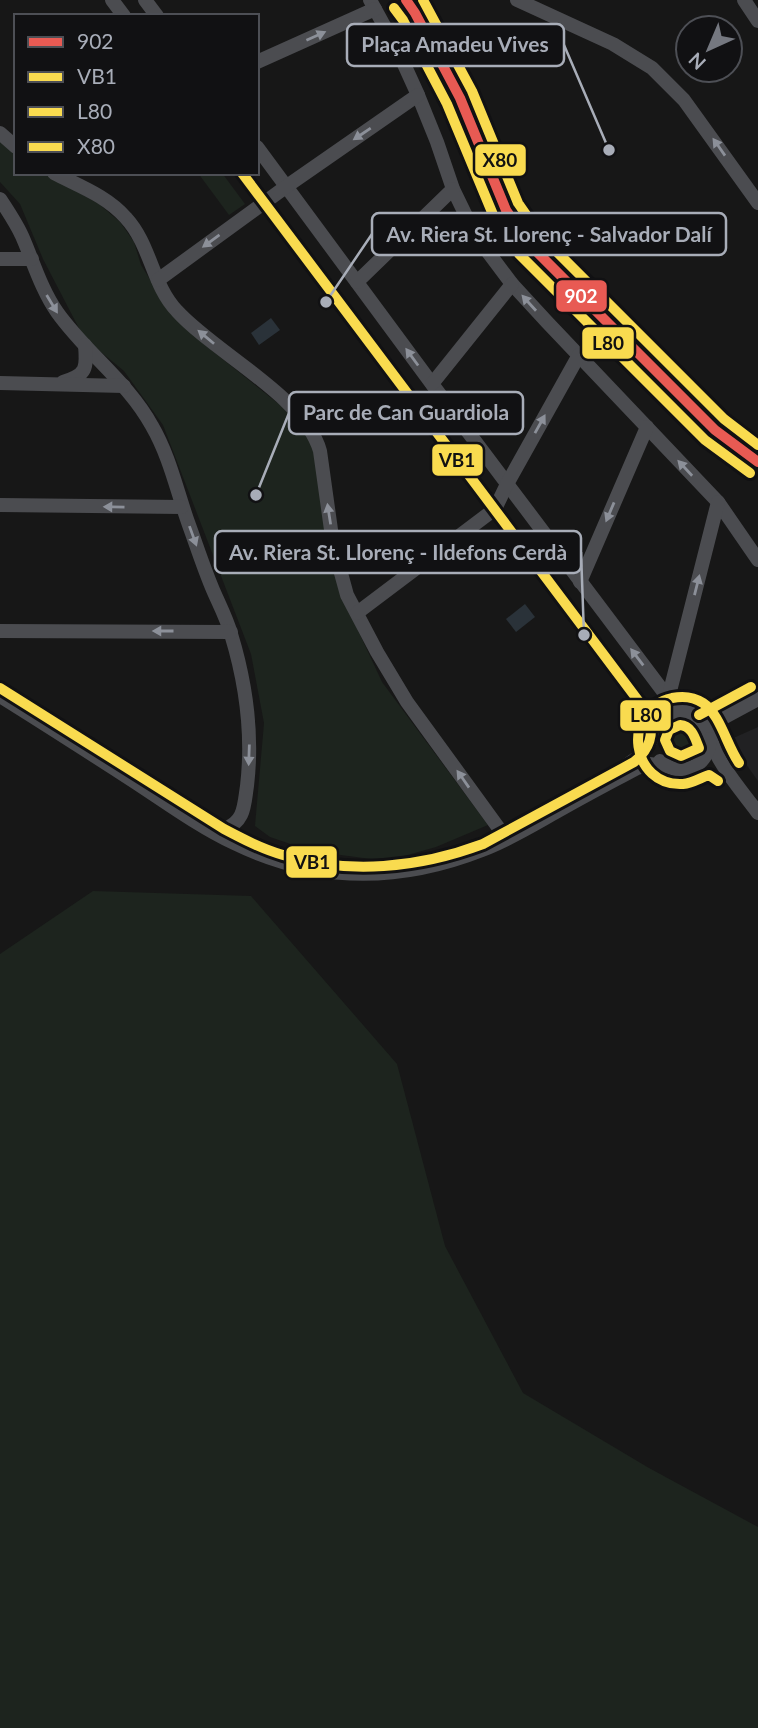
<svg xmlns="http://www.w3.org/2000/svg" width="758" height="1728" font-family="Lato,sans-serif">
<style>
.built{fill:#212123}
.green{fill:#1d241e}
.water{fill:#2a3239}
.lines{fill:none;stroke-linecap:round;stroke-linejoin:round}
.street{stroke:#4b4c50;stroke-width:14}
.bus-1-casing{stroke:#111113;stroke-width:16}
.bus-2-casing{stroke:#111113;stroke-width:16}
.bus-3-casing{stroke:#111113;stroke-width:16}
.bus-4-casing{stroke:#111113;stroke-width:16}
.bus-1{stroke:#e85a53;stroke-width:10}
.bus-2{stroke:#f9db4f;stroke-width:10}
.bus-3{stroke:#f9db4f;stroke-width:10}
.bus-4{stroke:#f9db4f;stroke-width:10}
.oneway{fill:#8c9099}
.leader{fill:none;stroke:#a8adb8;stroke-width:2.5}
.callout-dot{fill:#a8adb8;stroke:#111113;stroke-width:2.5}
.callout{fill:#111113;stroke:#a8adb8;stroke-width:2.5}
.callout-label{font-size:21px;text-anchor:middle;font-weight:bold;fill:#a8adb8}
.line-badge{stroke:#111113;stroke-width:2.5}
.badge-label{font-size:19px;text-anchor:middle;font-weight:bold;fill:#fff}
.pale-badge-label{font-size:19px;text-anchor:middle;font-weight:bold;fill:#111}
</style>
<rect width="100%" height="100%" fill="#171717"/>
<path class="built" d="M758,727V781L729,740Z"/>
<g class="green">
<path d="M0,140L16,154V173H44L99,204L120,222L134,242L141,265L169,310L205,345L295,417L314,445L343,598L382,682L488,825L436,847L386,861L311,851L270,837L255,826L264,723L251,654L163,425L124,371L84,338L43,259L20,204L0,182Z"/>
<path d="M198,173H222L245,204L229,215Z"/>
<circle cx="680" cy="741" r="21"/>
<path d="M93,891L251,896L397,1064L445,1246L523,1393L649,1468L758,1527V1728H0V954Z"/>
</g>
<g class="water">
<path d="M271,318L280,330L259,345L251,333Z"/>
<path d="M525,604L535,617L516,632L506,619Z"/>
</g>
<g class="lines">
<g class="street">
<path d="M112,0L124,16"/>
<path d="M145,0L157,16"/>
<path d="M370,0L398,51L418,95L437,142L453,189L470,224L488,252L512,284L547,322L718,502L758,560"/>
<path d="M406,0L415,13L460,98L506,210L530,245L715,430L758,462"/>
<path d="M517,0L613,44L652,68L684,100L758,203"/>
<path d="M744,0L758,21"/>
<path d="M257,62L375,9"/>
<path d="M0,133L16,147"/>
<path d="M257,147L432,384L678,711"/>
<path d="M54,173C79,186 107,196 126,218C151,245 152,285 177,311C215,353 305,397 320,451L333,544L347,595L377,652L407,702L503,834"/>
<path d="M242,173L649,715L653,730"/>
<path d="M0,199C8,211 16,223 22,236C33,261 41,289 57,312C86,353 128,382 152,426C170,457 177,492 189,525C197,547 204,569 213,590C219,604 227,619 231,634C246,683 253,735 247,786C244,805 245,822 224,829"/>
<path d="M0,259H32"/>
<path d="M158,280L287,186L418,95"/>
<path d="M357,282L453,189"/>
<path d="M63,382C87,375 87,368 85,345"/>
<path d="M0,383L124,386"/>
<path d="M432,384L512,284"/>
<path d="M0,505L182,507"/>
<path d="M580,582L647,427"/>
<path d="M357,613L495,509L507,484L579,355"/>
<path d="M0,631L231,632"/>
<path d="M0,696C45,724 90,753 135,782C167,803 200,827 234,843C316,883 398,883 482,850C509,840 533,825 558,811C584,796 611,782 637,768L649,764L667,766"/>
<path d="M668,699L718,502"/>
<path d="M706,727L758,699"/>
<path d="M652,736C657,713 685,702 702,721C710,730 711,744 717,755C728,776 744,794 758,813"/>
<path d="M660,761C681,779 709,767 710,739"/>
<path d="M627,765L644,753L651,740"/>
</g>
<defs>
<path id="bus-1" d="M406,0L415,13L460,98L506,210L530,245L715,430L758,462"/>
<path id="bus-2" d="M0,688L224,829C243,839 262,849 283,855C349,875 419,868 483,844L634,762C650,749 654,735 649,715L242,173"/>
<g id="bus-3">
<path d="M394,8L403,20L447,104L494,217L519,254L705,440L750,473"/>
<path d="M718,781L709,775C700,778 693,783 683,784C631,787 620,710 672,698C682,696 694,697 703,703C720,714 727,746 739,763"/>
</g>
<g id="bus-4">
<path d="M423,0L472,91L518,203L541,236L724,419L758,445"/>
<path d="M699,715L751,687"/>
<path d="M680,725C692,726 695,738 699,748L681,756L670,751L665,740L669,730Z"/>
</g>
</defs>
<use href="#bus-1" class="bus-1-casing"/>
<use href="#bus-2" class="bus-2-casing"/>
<use href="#bus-3" class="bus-3-casing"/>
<use href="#bus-4" class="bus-4-casing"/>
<use href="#bus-1" class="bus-1"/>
<use href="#bus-2" class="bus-2"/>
<use href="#bus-3" class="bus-3"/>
<use href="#bus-4" class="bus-4"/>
</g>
<defs><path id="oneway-solid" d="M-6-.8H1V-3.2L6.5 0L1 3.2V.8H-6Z" transform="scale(1.75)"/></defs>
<g class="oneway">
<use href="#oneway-solid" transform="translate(316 36) rotate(-24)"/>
<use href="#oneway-solid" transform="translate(362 134) rotate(146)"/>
<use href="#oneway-solid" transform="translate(719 147) rotate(-125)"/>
<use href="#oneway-solid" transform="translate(211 241) rotate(144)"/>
<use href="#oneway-solid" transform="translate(529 303) rotate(-132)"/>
<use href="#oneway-solid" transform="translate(52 304) rotate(59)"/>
<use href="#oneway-solid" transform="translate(206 337) rotate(-140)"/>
<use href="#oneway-solid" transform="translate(412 357) rotate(-126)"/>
<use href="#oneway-solid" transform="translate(540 424) rotate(-61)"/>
<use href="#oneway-solid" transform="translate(685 468) rotate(-133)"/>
<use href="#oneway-solid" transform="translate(114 507) rotate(-179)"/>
<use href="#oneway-solid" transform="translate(610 512) rotate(113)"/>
<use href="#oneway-solid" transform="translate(329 514) rotate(-99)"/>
<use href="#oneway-solid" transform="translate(193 536) rotate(70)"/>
<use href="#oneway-solid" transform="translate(697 585) rotate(-76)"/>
<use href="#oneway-solid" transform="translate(163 631) rotate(-180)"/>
<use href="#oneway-solid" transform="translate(637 657) rotate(-127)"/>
<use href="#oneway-solid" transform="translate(249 755) rotate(92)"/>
<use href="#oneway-solid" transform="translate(463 779) rotate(-125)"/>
</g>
<path class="leader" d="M609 150L564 45M326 302L372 234M256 495L289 413M584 635L581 552"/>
<g class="callout-dot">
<circle cx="609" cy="150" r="7"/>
<circle cx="326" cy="302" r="7"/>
<circle cx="256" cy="495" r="7"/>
<circle cx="584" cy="635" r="7"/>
</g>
<g class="callout">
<rect x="347" y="24" width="217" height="42" rx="7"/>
<rect x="372" y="213" width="354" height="42" rx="7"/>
<rect x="289" y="392" width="234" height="42" rx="7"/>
<rect x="215" y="531" width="366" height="42" rx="7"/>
</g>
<g class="callout-label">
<text x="455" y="52">Plaça Amadeu Vives</text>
<text x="549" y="242">Av. Riera St. Llorenç - Salvador Dalí</text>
<text x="406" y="420">Parc de Can Guardiola</text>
<text x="398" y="560">Av. Riera St. Llorenç - Ildefons Cerdà</text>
</g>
<g class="line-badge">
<rect x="474" y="143" width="53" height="34" rx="7" fill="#f9db4f"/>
<rect x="555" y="279" width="53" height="34" rx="7" fill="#e85a53"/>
<rect x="581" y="326" width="54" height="34" rx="7" fill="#f9db4f"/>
<rect x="431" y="443" width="53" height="34" rx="7" fill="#f9db4f"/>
<rect x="619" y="699" width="53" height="33" rx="7" fill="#f9db4f"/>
<rect x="285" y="845" width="53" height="34" rx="7" fill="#f9db4f"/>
</g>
<g class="badge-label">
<text x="581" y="303">902</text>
</g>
<g class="pale-badge-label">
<text x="500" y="167">X80</text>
<text x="608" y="350">L80</text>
<text x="457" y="467">VB1</text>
<text x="646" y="722">L80</text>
<text x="312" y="869">VB1</text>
</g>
<rect x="14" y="14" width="245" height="161" fill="#111113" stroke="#4d4f55" stroke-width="2"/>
<rect x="28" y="37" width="35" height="10" fill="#e85a53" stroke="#4d4f55" stroke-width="2"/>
<text x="77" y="49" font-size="21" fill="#a8adb8">902</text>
<rect x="28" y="72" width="35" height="10" fill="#f9db4f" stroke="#4d4f55" stroke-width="2"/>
<text x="77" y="84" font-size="21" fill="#a8adb8">VB1</text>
<rect x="28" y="107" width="35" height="10" fill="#f9db4f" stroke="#4d4f55" stroke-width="2"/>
<text x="77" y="119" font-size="21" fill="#a8adb8">L80</text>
<rect x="28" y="142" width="35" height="10" fill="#f9db4f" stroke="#4d4f55" stroke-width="2"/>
<text x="77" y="154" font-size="21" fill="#a8adb8">X80</text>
<g transform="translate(709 49) rotate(224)"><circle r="33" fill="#111113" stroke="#4d4f55" stroke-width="2"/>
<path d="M0-5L12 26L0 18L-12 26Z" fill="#757880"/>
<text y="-10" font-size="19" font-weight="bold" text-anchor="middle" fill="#a8adb8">N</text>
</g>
</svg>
